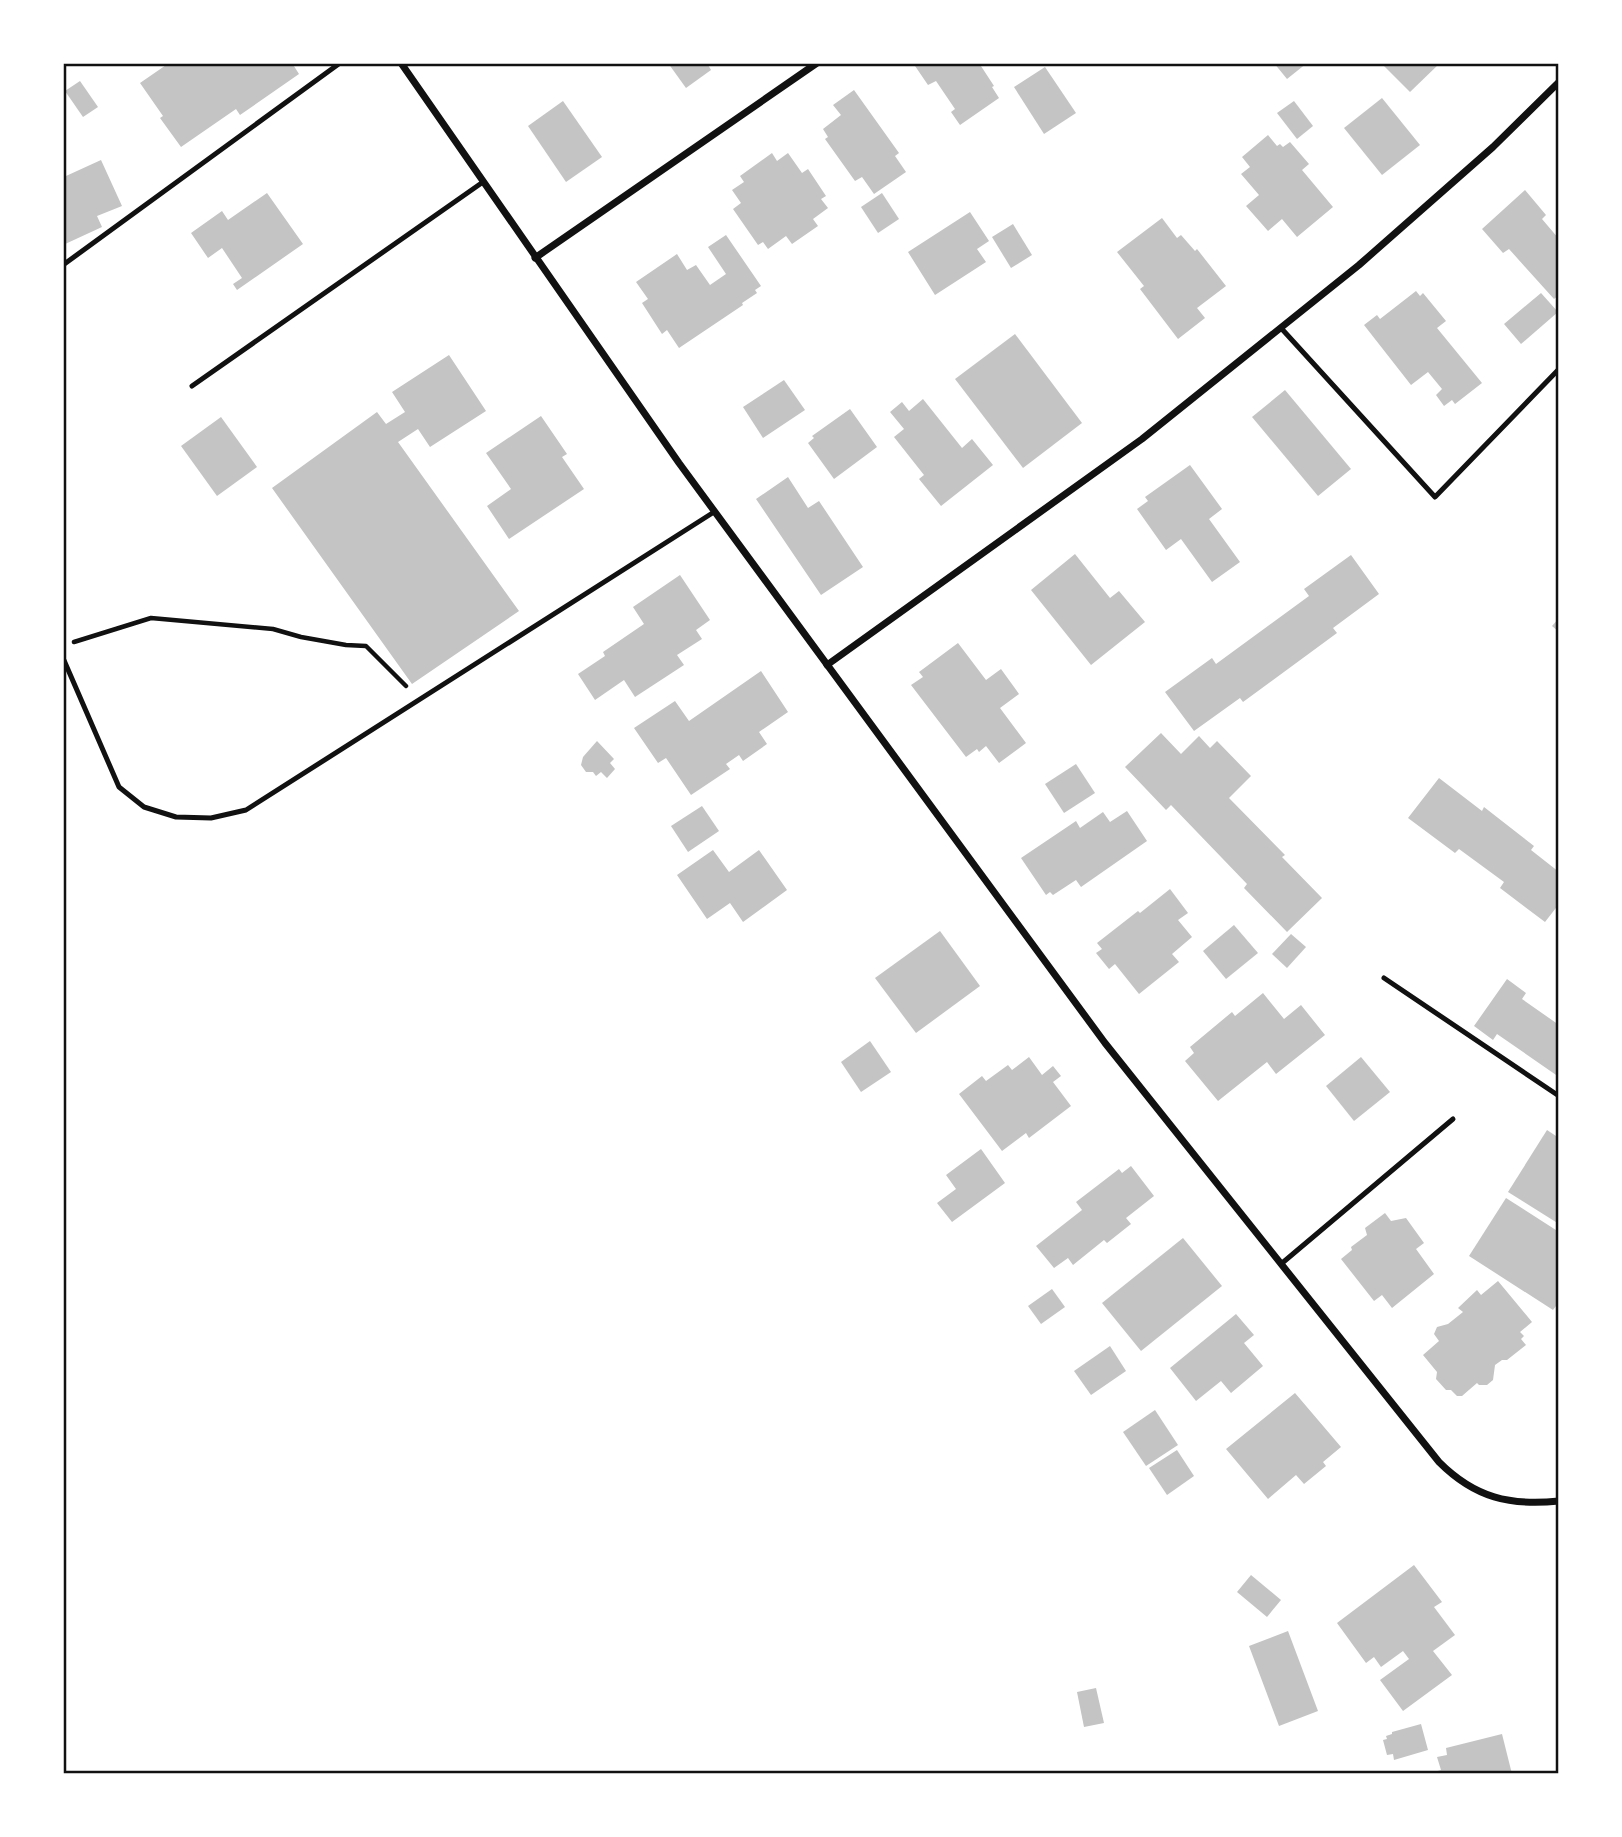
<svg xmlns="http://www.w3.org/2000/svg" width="1622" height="1837" font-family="Overpass,sans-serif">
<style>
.building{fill:#c4c4c4}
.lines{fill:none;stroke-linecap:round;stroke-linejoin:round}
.path{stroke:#111;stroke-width:4.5}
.service{stroke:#111;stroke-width:5}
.minor{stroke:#111;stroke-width:7}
.neatline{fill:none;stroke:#111;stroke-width:2.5}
</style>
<rect width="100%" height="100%" fill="#fff"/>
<g class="building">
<path d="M169,63H292L299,74L240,115L236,109L181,147L160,118L163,116L140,83Z"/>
<path d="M668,63H707L711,70L686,88Z"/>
<path d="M913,63H979L994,86L992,87L999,98L960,125L951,112L955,109L936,81L928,85Z"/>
<path d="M1274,63H1307L1287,79Z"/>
<path d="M1381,63H1440L1410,92Z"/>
<path d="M1045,67L1076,113L1044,134L1014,87Z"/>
<path d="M80,81L98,107L83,117L65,91Z"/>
<path d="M854,90L899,153L895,156L906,172L874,194L862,177L855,181L825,139L828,137L823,129L841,115L833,105Z"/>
<path d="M1382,98L1420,145L1382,175L1344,128Z"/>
<path d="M563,101L602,157L566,182L528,126Z"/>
<path d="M1294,101L1313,126L1297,139L1277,113Z"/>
<path d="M1268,135L1277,146L1280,144L1283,147L1290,142L1309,164L1302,170L1333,207L1297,237L1282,219L1268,231L1246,206L1259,195L1241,174L1250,167L1242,157Z"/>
<path d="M772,153L777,161L788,153L802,173L808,169L826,196L821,199L828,208L813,219L818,226L792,244L786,236L768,249L763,242L758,245L733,209L741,203L732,190L744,182L740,176Z"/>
<path d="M101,160L122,206L97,216L102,227L63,245V169L66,176Z"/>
<path d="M1525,190L1546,215L1542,219L1559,239V295L1554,299L1509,249L1503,253L1482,229Z"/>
<path d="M267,193L303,244L237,290L233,284L242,278L222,248L208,258L191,233L222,211L228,220Z"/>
<path d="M882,193L899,219L878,233L861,207Z"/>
<path d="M970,212L989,241L977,249L986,262L935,295L908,252Z"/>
<path d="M1162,218L1177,238L1181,235L1195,251L1197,249L1226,286L1197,308L1205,318L1178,339L1140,289L1144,286L1117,252Z"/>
<path d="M1013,224L1032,255L1011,268L992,237Z"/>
<path d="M726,235L761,286L755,290L757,293L742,303L743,305L679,348L667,330L662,334L642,303L648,299L636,282L677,254L687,270L696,265L710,285L726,274L708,247Z"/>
<path d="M1416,291L1420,296L1423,293L1446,321L1437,328L1482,383L1455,404L1452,400L1444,406L1436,395L1442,389L1428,372L1411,385L1364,325L1377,315L1380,319Z"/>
<path d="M1541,293L1558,312L1521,344L1504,324Z"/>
<path d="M1015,334L1082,423L1023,468L955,379Z"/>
<path d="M449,355L486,411L430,447L418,429L398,442L519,611L412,684L272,488L377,412L386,424L405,412L392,392Z"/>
<path d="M784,380L805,410L763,438L743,407Z"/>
<path d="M1285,390L1351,469L1318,496L1252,417Z"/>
<path d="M923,399L962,448L972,439L993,465L941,506L919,479L924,475L894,437L904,429L890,412L902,402L909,411Z"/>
<path d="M850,409L877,447L834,479L808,443L814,438L812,436Z"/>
<path d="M541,416L567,454L562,457L584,489L509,539L487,506L511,489L486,453Z"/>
<path d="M221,417L257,467L217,496L181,446Z"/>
<path d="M1190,465L1222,509L1209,519L1240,562L1212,582L1181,539L1166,550L1137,509L1148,501L1145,497Z"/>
<path d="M788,477L808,508L819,501L863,567L821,595L756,499Z"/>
<path d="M1075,554L1110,598L1119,591L1145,622L1091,665L1031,590Z"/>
<path d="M1351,555L1379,594L1333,628L1337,633L1243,702L1240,698L1194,731L1165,692L1212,658L1216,664L1309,596L1304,589Z"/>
<path d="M680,575L710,620L696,630L702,639L677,655L684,665L635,697L624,680L595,700L578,674L605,656L603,652L644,624L633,607Z"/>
<path d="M1559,618V632L1552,626Z"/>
<path d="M958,643L986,680L1001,669L1019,694L1000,708L1026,743L999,763L986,746L979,752L977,749L966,757L911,685L923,677L919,672Z"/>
<path d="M761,671L788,712L759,732L767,744L743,761L739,755L726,764L730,769L691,795L666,758L658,763L634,728L675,701L689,721Z"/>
<path d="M1161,733L1181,754L1199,736L1210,748L1217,741L1251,776L1229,798L1285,855L1282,857L1322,898L1287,932L1244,888L1247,884L1171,805L1166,810L1125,767Z"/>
<path d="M597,741L614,759L610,763L615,769L607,778L601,772L596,776L593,772H586L581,765L583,757Z"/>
<path d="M1076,764L1095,793L1064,813L1045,784Z"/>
<path d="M1439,778L1482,811L1484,807L1534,846L1531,850L1559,872V904L1545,922L1500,888L1504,882L1459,849L1455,853L1408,818Z"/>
<path d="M702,806L719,831L688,852L671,826Z"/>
<path d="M1127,811L1147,841L1081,887L1076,880L1053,895L1050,892L1046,895L1021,858L1076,821L1080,828L1103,812L1110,822Z"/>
<path d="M713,850L729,872L759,850L787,890L743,922L730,903L707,919L677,875Z"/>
<path d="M1170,889L1188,913L1178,920L1192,937L1172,954L1179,962L1139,994L1115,964L1109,969L1096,953L1102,949L1097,943L1138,911L1140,913Z"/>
<path d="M1234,925L1258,953L1226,979L1203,951Z"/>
<path d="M940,931L980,986L916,1033L875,978Z"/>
<path d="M1291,934L1306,947L1287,968L1272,954Z"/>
<path d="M1507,979L1526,993L1522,999L1559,1025V1077L1497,1034L1493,1040L1474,1026Z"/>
<path d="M1263,993L1284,1019L1301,1005L1325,1035L1276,1074L1267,1062L1218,1101L1185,1061L1194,1053L1190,1047L1232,1012L1235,1016Z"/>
<path d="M870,1041L891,1072L861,1092L841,1062Z"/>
<path d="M1029,1057L1042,1075L1053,1066L1061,1076L1053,1082L1071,1106L1029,1138L1026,1133L1002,1151L959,1094L982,1076L986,1081L1008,1065L1012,1070Z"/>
<path d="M1361,1057L1390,1092L1354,1121L1326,1086Z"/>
<path d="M1547,1130L1559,1138V1224L1508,1192Z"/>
<path d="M981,1149L1005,1183L952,1222L937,1203L956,1189L946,1175Z"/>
<path d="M1131,1166L1154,1196L1126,1218L1131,1224L1107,1243L1104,1240L1073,1265L1068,1258L1054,1268L1036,1246L1082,1210L1076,1202L1119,1169L1122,1173Z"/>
<path d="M1506,1198L1559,1232V1302L1553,1310L1469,1256Z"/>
<path d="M1385,1213L1391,1221L1406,1218L1424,1243L1416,1249L1434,1274L1392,1308L1382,1295L1374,1301L1341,1259L1352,1250L1351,1247L1367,1235L1365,1228Z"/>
<path d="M1183,1238L1222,1286L1141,1351L1102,1303Z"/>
<path d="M1498,1281L1532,1322L1520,1332L1524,1336L1521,1339L1526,1345L1507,1360H1502L1495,1365L1493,1380L1487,1385H1479L1477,1383L1462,1396H1457L1451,1390H1446L1436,1379L1437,1372L1423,1355L1439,1341L1434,1334L1437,1327L1448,1324L1463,1312L1458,1308L1477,1290L1481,1295Z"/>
<path d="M1052,1289L1065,1307L1041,1324L1028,1306Z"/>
<path d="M1236,1314L1254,1335L1244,1343L1263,1366L1231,1393L1221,1381L1196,1401L1170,1368Z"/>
<path d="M1110,1346L1126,1371L1091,1395L1074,1371Z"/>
<path d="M1295,1393L1341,1447L1323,1462L1326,1466L1304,1484L1296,1475L1268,1499L1226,1449Z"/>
<path d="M1155,1410L1178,1445L1146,1466L1123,1432Z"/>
<path d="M1177,1450L1194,1476L1167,1495L1149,1468Z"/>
<path d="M1414,1565L1442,1602L1434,1607L1455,1635L1433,1651L1452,1675L1403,1711L1380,1680L1409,1659L1403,1651L1381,1667L1374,1657L1366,1663L1337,1623Z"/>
<path d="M1251,1575L1281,1600L1267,1617L1237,1592Z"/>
<path d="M1288,1631L1318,1711L1279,1726L1249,1646Z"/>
<path d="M1096,1688L1104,1723L1084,1727L1077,1692Z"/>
<path d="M1421,1724L1428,1750L1394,1760L1393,1754L1387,1755L1383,1740L1387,1739L1386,1736L1392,1734V1732Z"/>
<path d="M1502,1734L1512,1774H1427L1441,1770L1437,1757L1447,1755L1446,1748Z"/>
</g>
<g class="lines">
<path class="path" d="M74,642L151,618L273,629L301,637L346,645L366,646L406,686"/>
<g class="service">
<path d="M63,265L340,63"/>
<path d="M1281,328L1435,497L1559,369"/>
<path d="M192,386L483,182"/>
<path d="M63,658L119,787L144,807L176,817L211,818L246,810L714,512"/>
<path d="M1384,978L1559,1096"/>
<path d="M1281,1264L1453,1119"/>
</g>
<g class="minor">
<path d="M401,63L679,463L1105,1043L1439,1462C1475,1498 1510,1506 1559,1501"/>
<path d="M535,258L817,63"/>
<path d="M827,665L1142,439L1359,265L1493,147L1559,82"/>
</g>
</g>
<rect width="1622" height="1837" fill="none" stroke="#ffffff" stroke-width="130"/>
<rect x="65" y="65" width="1492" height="1707" class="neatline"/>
</svg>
